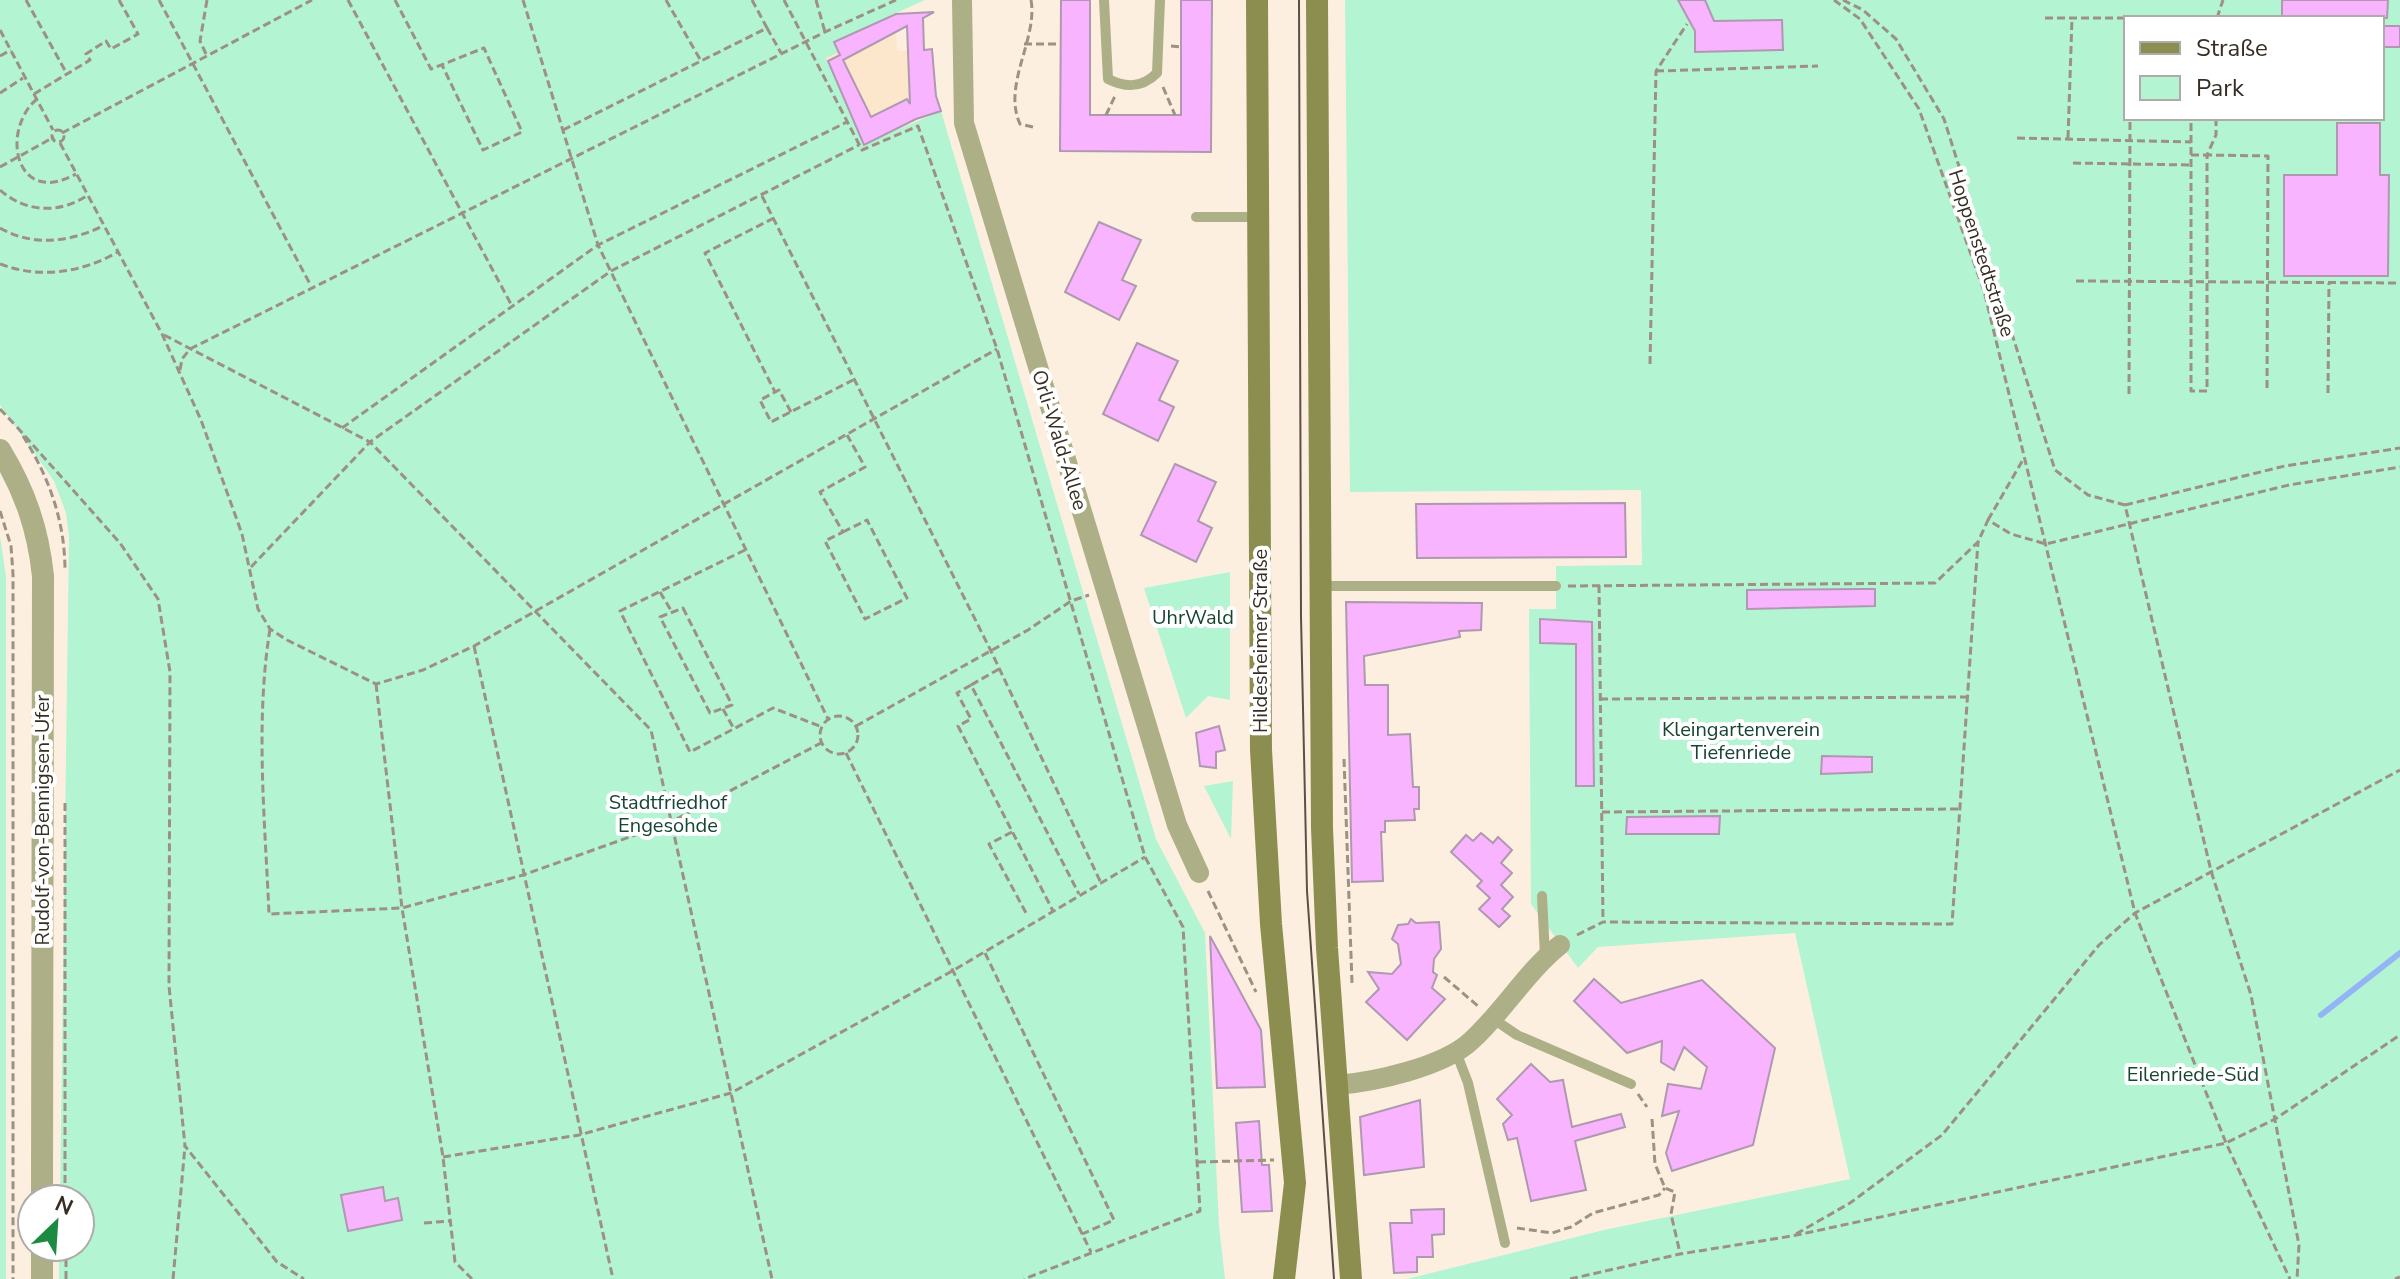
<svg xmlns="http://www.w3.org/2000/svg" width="2400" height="1279" font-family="'Nunito Sans',sans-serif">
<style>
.built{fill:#fde7cc}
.green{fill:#b3f4d3;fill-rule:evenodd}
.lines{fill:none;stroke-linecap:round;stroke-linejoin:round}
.stream{stroke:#93b4f5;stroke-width:6}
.building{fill:#f8b4fe;stroke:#af98b0;stroke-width:2;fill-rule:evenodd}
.path{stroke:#9c9183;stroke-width:3;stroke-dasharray:8 4;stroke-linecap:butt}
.service{stroke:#adaf86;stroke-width:10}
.minor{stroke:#adaf86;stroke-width:20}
.tertiary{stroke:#adaf86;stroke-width:22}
.secondary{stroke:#8c8e4f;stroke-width:22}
.tram{stroke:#5a5145;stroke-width:2}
.labels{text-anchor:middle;stroke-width:8;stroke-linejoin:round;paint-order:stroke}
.street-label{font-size:20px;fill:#362e23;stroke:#fff}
.park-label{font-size:20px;fill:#174532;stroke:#fff}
</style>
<rect width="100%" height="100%" fill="#fdefdf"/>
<path class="built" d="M866,26L896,31L897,51L932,49L936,96L941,111L916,119L864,145L826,58L839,52L834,42Z"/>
<g class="green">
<path d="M0,0H925L835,41L839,52L826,58L864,144L941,111L1156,839L1205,933L1219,1226L1225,1279H59V1247H80V1199H60L69,537L66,513L54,481L0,405Z"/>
<path d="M1345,0H2400V1279H1407L1604,1230L1850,1179L1795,933L1598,947L1578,968L1531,904L1529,609H1556V566L1642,565L1641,490L1350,492ZM2126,18H2382V118H2126Z"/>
<path d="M0,536L6,577V1279H0Z"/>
<path d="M1230,572V700L1208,696L1186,718L1144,588Z"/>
<path d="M1233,781L1231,839L1204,786Z"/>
</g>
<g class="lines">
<path class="stream" d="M2321,1015L2400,953"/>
</g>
<g class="building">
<path d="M1061,0H1090V115H1181V0H1212L1211,152L1060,151Z"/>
<path d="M1678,0H1705L1714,21L1782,20L1783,50L1695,52V31Z"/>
<path d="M2282,0H2388L2387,18H2282Z"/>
<path d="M934,12L923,18L924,50L932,49L936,96L941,111L916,119L864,145L828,61L840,55L834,42L896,14ZM907,26L910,104L907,99L871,117L843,60Z"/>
<rect x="2382" y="26" width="18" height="21"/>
<path d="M2337,123H2380V175H2389L2388,276H2284V175H2337Z"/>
<path d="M1099,222L1141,240L1122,280L1136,286L1119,320L1065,292Z"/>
<path d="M1137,343L1178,361L1159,400L1174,407L1158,441L1103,414Z"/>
<path d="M1175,464L1216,482L1198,521L1212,528L1196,562L1141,535Z"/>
<path d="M1625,503L1626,557L1417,558L1416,504Z"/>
<path d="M1860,589H1875V606L1747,609V590Z"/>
<path d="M1346,602L1482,603L1481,630L1459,631L1460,637L1364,656L1365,685H1388V735L1410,734L1413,787H1419V809H1414L1415,820L1385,821V832H1381L1383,881L1352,882Z"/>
<path d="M1540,619L1592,622L1594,786H1576V644L1540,643Z"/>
<path d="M1219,726L1225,750L1216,752V768L1200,766L1196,733Z"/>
<path d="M1822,756L1872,757V772L1821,774Z"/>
<path d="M1720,816L1719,834H1626L1627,817Z"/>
<path d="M1481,833L1493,843L1498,837L1512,850L1501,863L1512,873L1501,885L1513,897L1502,909L1510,916L1499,927L1479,909L1490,898L1477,886L1482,881L1451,852L1466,835L1473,841Z"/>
<path d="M1411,919L1416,923L1439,922L1441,949L1434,959L1433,972L1437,975L1432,988L1445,999L1407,1040L1366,1002L1379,989L1368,972L1392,974L1401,964L1398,944L1392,939L1398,925L1408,924Z"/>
<path d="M1210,936L1261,1030L1265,1087L1217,1088Z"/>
<path d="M1594,979L1621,1003L1702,980L1775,1048L1753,1145L1672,1171L1666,1153L1679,1111L1662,1116L1668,1084L1701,1089L1707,1067L1684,1047L1674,1070L1661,1062L1662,1041L1627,1053L1574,1001Z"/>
<path d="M1531,1064L1550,1082L1563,1080L1572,1127L1621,1114L1625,1127L1575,1141L1586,1190L1531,1201L1517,1138L1508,1140L1503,1124L1512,1115L1497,1099Z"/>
<path d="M1420,1100L1424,1167L1364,1175L1360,1117Z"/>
<path d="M1259,1121L1262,1165H1269L1272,1211L1242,1212L1236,1123Z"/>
<path d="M383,1187L385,1201L398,1198L402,1220L348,1231L341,1195Z"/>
<path d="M1444,1209V1234L1432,1235L1433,1257H1417V1272L1394,1273L1390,1223H1412L1411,1210Z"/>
</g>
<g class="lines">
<g class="path">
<path d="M26,0L67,74"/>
<path d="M159,0L311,286"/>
<path d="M348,0L512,306"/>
<path d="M395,0L431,69L484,48L522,132L483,150L442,65"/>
<path d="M523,0L598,245L828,719"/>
<path d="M666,0L701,61L767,28L781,53"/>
<path d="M752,0L767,28"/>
<path d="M784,0L862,150L918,126L997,349L1145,857L1183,927L1200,1211L1024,1279"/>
<path d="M816,0L825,32"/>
<path d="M1031,0C1038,39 1002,85 1020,124L1033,127"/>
<path d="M1834,0L1860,19L1919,109L1984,291L2135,913L2226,1143L2290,1279"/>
<path d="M1843,0L1863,10L1896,39L1944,119L2055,470L2088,495L2125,505L2211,871L2251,995L2299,1245L2297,1279"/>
<path d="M2045,18H2126"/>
<path d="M2217,18L2223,0"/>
<path d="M0,30L53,130"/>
<path d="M1024,44H1060"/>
<path d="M1171,46L1181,47"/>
<path d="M206,54L200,41L207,0"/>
<path d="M0,56L11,50"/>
<path d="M1656,71L1818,66"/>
<path d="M1163,87L1175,115"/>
<path d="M0,93L23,78"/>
<path d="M34,94L90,60L86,54L106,41L111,49L138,34L119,0"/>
<path d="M37,99C0,130 15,208 76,174"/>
<path d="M1106,115L1115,96"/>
<path d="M2216,118V135L2207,155L2268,156L2267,391"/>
<circle cx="58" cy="136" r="6"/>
<path d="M563,130L701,61"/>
<path d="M62,133L312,0"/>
<path d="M2017,138L2191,142"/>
<path d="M2068,138L2072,18"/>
<path d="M60,143L162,334L201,420L242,534L258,609L270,629L287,640L376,684L423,670L474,646L997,349"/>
<path d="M2191,155H2207V391H2191C2191,300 2191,209 2191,118"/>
<path d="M2073,163L2191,165"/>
<path d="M0,167L54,137"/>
<path d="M0,190C26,213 60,214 88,195"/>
<path d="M762,196L990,649L1101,883"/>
<path d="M774,218L705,253L775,392"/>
<path d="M0,228C33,247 70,242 103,226"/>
<path d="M0,264C40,279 81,273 118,252"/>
<path d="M2076,281L2400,283"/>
<path d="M164,335L370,442L651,730L772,1279"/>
<path d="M1650,364L1656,71L1687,24"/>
<path d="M180,370L182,359L190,349L825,32L896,0"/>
<path d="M2328,393L2329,283"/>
<path d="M2129,394L2130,118"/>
<path d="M0,409L16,426"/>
<path d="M791,412L779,390L760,400L771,422L853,380"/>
<path d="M17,427L120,543L158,599L170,672L169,986L185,1146L277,1262L304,1279"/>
<path d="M342,428L598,245L847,122"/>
<path d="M23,436C49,477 65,521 65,571"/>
<path d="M2125,505L2285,466L2400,448"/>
<path d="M0,511L11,546L13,574V1279"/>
<path d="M1988,520L2024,458"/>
<path d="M843,532L867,520L907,598L865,619L825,541L843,532L820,492L865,467L847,435"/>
<path d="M745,550L620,611L690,752L773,708L822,727"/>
<path d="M251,567L370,442L611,271L859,145"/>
<path d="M1599,585L1603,922"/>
<path d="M1568,586L1935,583L1978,542L1988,520L2011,534L2046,544L2289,485L2400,467"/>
<path d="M660,592L672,612"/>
<path d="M683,608L732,705L710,713L660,617Z"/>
<path d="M270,629C255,722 265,820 269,914L402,908L523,875L669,823L821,743"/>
<path d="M474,646L613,1279"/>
<path d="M999,669L971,685L1079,894"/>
<path d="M376,684L402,908L443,1157L455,1262L472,1279"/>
<path d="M971,685L957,693L971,719L958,726L1053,911"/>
<path d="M1600,699L1967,697"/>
<path d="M723,709L734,729"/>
<circle cx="839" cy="735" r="19"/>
<path d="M856,726L1028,630L1071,601L1089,595"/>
<path d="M846,753L1091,1252"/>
<path d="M1344,759L1352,983"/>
<path d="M65,803V1199"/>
<path d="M1602,812L1958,809"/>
<path d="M1012,832L989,844L1026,913"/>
<path d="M1208,891L1256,992"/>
<path d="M1577,935L1603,922L1952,924L1978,542"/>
<path d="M985,953L1114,1220L1082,1234"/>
<path d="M1444,977L1478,1006"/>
<path d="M1638,1094L1647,1107"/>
<path d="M1652,1119L1655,1164L1665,1188L1675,1192L1671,1214L1680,1253"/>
<path d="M443,1157L579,1135L731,1093L954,970L1145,857"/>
<path d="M1198,1162L1274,1160"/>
<path d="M424,1223L451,1221"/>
<path d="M1517,1228L1552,1233L1571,1227L1593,1213L1659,1195L1665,1188"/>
<path d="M1796,1234L1850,1203L1942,1135L2099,945L2135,913L2400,770"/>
<path d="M66,1247V1279"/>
<path d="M173,1279L185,1146"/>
<path d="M1570,1279L1680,1254L1792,1236L2226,1143L2275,1119L2400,1035"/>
<path d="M2395,1279L2400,1277"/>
</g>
<g class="service">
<path d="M1104,0L1108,79C1126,88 1142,88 1157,73L1160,0"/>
<path d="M1196,217H1258"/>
<path d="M1319,586H1556"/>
<path d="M1542,896L1545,956"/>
<path d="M1492,1018L1517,1035L1631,1084"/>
<path d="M1456,1052L1468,1083L1505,1243"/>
</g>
<g class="minor">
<path d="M962,0L964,123L1177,825L1199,873"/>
<path d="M1337,1085C1374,1082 1443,1067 1471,1041C1504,1011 1526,972 1560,945"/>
</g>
<g class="tertiary">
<path d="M0,450C25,491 38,529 43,576L42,1199"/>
<path d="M42,1279V1247"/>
</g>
<g class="secondary">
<path d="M1257,0L1261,750L1271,924L1295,1183L1284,1279"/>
<path d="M1317,0L1322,828L1327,948L1351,1279"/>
</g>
<path class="tram" d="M1299,0L1301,617L1307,891L1334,1279"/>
</g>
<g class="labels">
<g class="street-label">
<text transform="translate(1982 253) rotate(72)" y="7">Hoppenstedtstraße</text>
<text transform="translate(1060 440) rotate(73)" y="7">Orli-Wald-Allee</text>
<text transform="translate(1260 641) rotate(-90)" y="7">Hildesheimer Straße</text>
<text transform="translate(42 820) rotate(-90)" y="7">Rudolf-von-Bennigsen-Ufer</text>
</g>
<g class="park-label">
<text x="1193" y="624">UhrWald</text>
<text x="1741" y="736">Kleingartenverein<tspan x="1741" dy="23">Tiefenriede</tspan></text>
<text x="668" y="809">Stadtfriedhof<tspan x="668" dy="23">Engesohde</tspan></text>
<text x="2193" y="1081">Eilenriede-Süd</text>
</g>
</g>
<rect x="2124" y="16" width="260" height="104" fill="#ffffff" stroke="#afaba7" stroke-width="2"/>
<rect x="2140" y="42" width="40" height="12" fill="#8c8e4f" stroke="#afaba7" stroke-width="2"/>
<text x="2196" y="56" font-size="24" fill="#362e23">Straße</text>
<rect x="2140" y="76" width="40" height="24" fill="#b3f4d3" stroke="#afaba7" stroke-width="2"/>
<text x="2196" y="96" font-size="24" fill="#362e23">Park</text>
<g transform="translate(56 1223) rotate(25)"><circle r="38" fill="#ffffff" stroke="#afaba7" stroke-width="2"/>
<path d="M0-6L14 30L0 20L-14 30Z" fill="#1d8a42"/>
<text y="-12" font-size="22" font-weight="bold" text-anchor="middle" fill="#362e23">N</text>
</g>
</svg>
